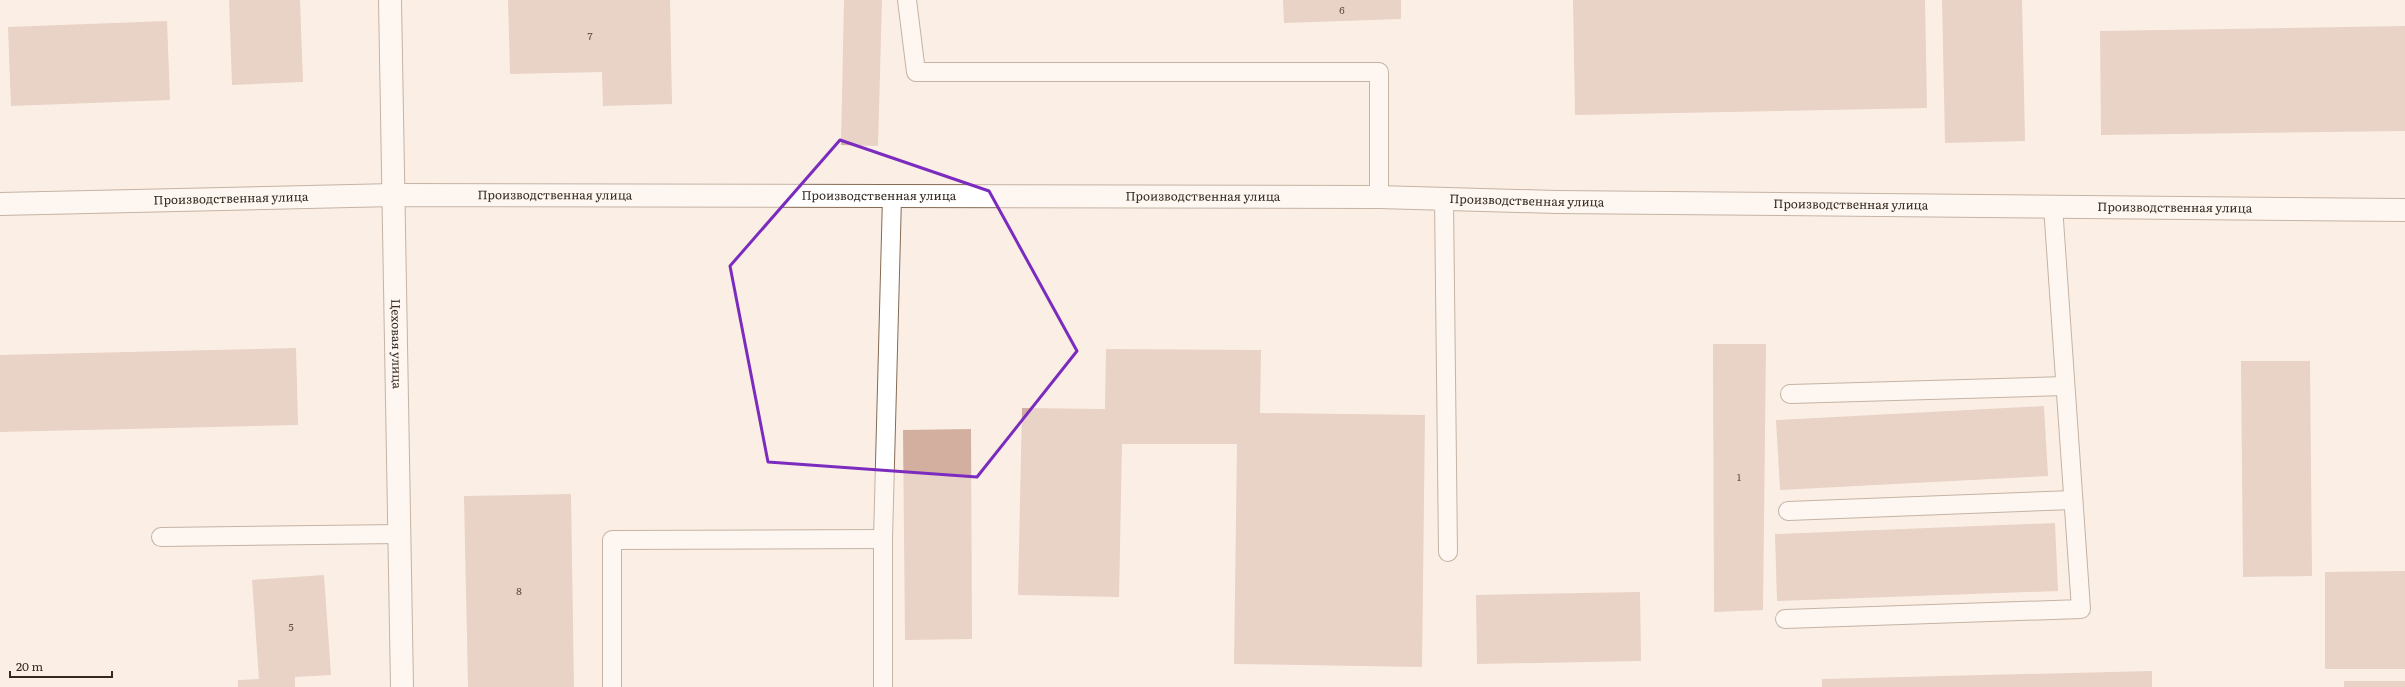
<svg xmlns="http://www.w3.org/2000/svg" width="2405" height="687" font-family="Literata,serif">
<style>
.building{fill:#d3afa0}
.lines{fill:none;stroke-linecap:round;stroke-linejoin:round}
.service-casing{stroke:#846b53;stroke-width:20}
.minor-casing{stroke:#846b53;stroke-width:24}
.service{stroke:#fff;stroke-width:18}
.minor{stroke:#fff;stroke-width:22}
.marked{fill:none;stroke:#7b2cbf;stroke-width:3;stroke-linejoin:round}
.labels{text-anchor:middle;stroke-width:4;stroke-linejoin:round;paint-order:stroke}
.number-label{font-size:10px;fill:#5c4a3f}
.street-label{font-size:12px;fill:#34291f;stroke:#fbefe5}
</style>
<rect width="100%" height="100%" fill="#fbefe5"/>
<g class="building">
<path d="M229,0H300L303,82L232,85Z"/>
<path d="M508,0H670L672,104L603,106L602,72L510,74Z"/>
<path d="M844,0H882L878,146L841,145Z"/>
<path d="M1283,0H1401V19L1284,23Z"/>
<path d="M1573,0H1925L1927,108L1575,115Z"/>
<path d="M1942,0H2022L2025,141L1945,143Z"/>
<path d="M167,21L170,100L11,106L8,27Z"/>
<path d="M2405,26V131L2101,135L2100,31Z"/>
<path d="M1713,344H1766L1763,610L1714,612Z"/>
<path d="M296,348L298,425L0,432V355Z"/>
<path d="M1106,349L1261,350L1260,413L1425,415L1422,667L1234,664L1237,444H1122L1119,597L1018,595L1022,408L1105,409Z"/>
<path d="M2241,361H2310L2312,576L2243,577Z"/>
<path d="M2044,406L2048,476L1780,490L1776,420Z"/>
<path d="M971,429L972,639L905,640L903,430Z"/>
<path d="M571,494L574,687H468L464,496Z"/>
<path d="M2055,523L2058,591L1777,601L1775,534Z"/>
<path d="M2405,571V669H2325V572Z"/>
<path d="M324,575L331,675L295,677V687H238V680L259,679L252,580Z"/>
<path d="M1640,592L1641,661L1477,664L1476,595Z"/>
<path d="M2152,671V687H1822V679Z"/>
<rect x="2344" y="681" width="61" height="6"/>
</g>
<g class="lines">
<defs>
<g id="service">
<path d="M907,0L916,72H1379V197"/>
<path d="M1444,199L1448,552"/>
<path d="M1790,394L2065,386"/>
<path d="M1788,511L2073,500"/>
<path d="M161,537L399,534"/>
<path d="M1785,619L2081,609L2053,206"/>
<path d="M612,687V540L883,539"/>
<path d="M883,687V539L892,197"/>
</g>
<g id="minor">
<path id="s1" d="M390,0L402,687"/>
<path id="s2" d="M0,204L394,195L1379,197L1556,202L2405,210"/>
</g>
</defs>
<use href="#service" class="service-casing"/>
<use href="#minor" class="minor-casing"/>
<use href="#service" class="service"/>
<use href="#minor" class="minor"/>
</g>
<path d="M0 0H2405V687H0ZM840,140L989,191L1077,351L977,477L768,462L730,266Z" fill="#fbefe5" fill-opacity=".55" fill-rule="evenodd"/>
<path class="marked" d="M840,140L989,191L1077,351L977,477L768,462L730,266Z"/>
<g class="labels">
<g class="number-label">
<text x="1342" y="14">6</text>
<text x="590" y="40">7</text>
<text x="1739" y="481">1</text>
<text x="519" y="595">8</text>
<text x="291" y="631">5</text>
</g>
<g class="street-label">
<text dy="4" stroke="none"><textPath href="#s2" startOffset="555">Производственная улица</textPath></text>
<text dy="4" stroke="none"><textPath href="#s2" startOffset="879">Производственная улица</textPath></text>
<text dy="4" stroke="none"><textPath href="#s2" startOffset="1203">Производственная улица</textPath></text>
<text dy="4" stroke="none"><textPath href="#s2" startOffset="231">Производственная улица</textPath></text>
<text dy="4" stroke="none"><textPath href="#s2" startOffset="1527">Производственная улица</textPath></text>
<text dy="4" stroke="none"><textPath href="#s2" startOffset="1851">Производственная улица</textPath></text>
<text dy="4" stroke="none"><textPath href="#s2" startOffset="2175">Производственная улица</textPath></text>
<text dy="4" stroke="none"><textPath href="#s1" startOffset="344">Цеховая улица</textPath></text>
</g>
</g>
<path d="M10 671v6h102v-6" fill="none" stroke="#34291f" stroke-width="2"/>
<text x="16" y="671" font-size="12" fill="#34291f" stroke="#fbefe5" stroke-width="3" paint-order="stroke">20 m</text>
</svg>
